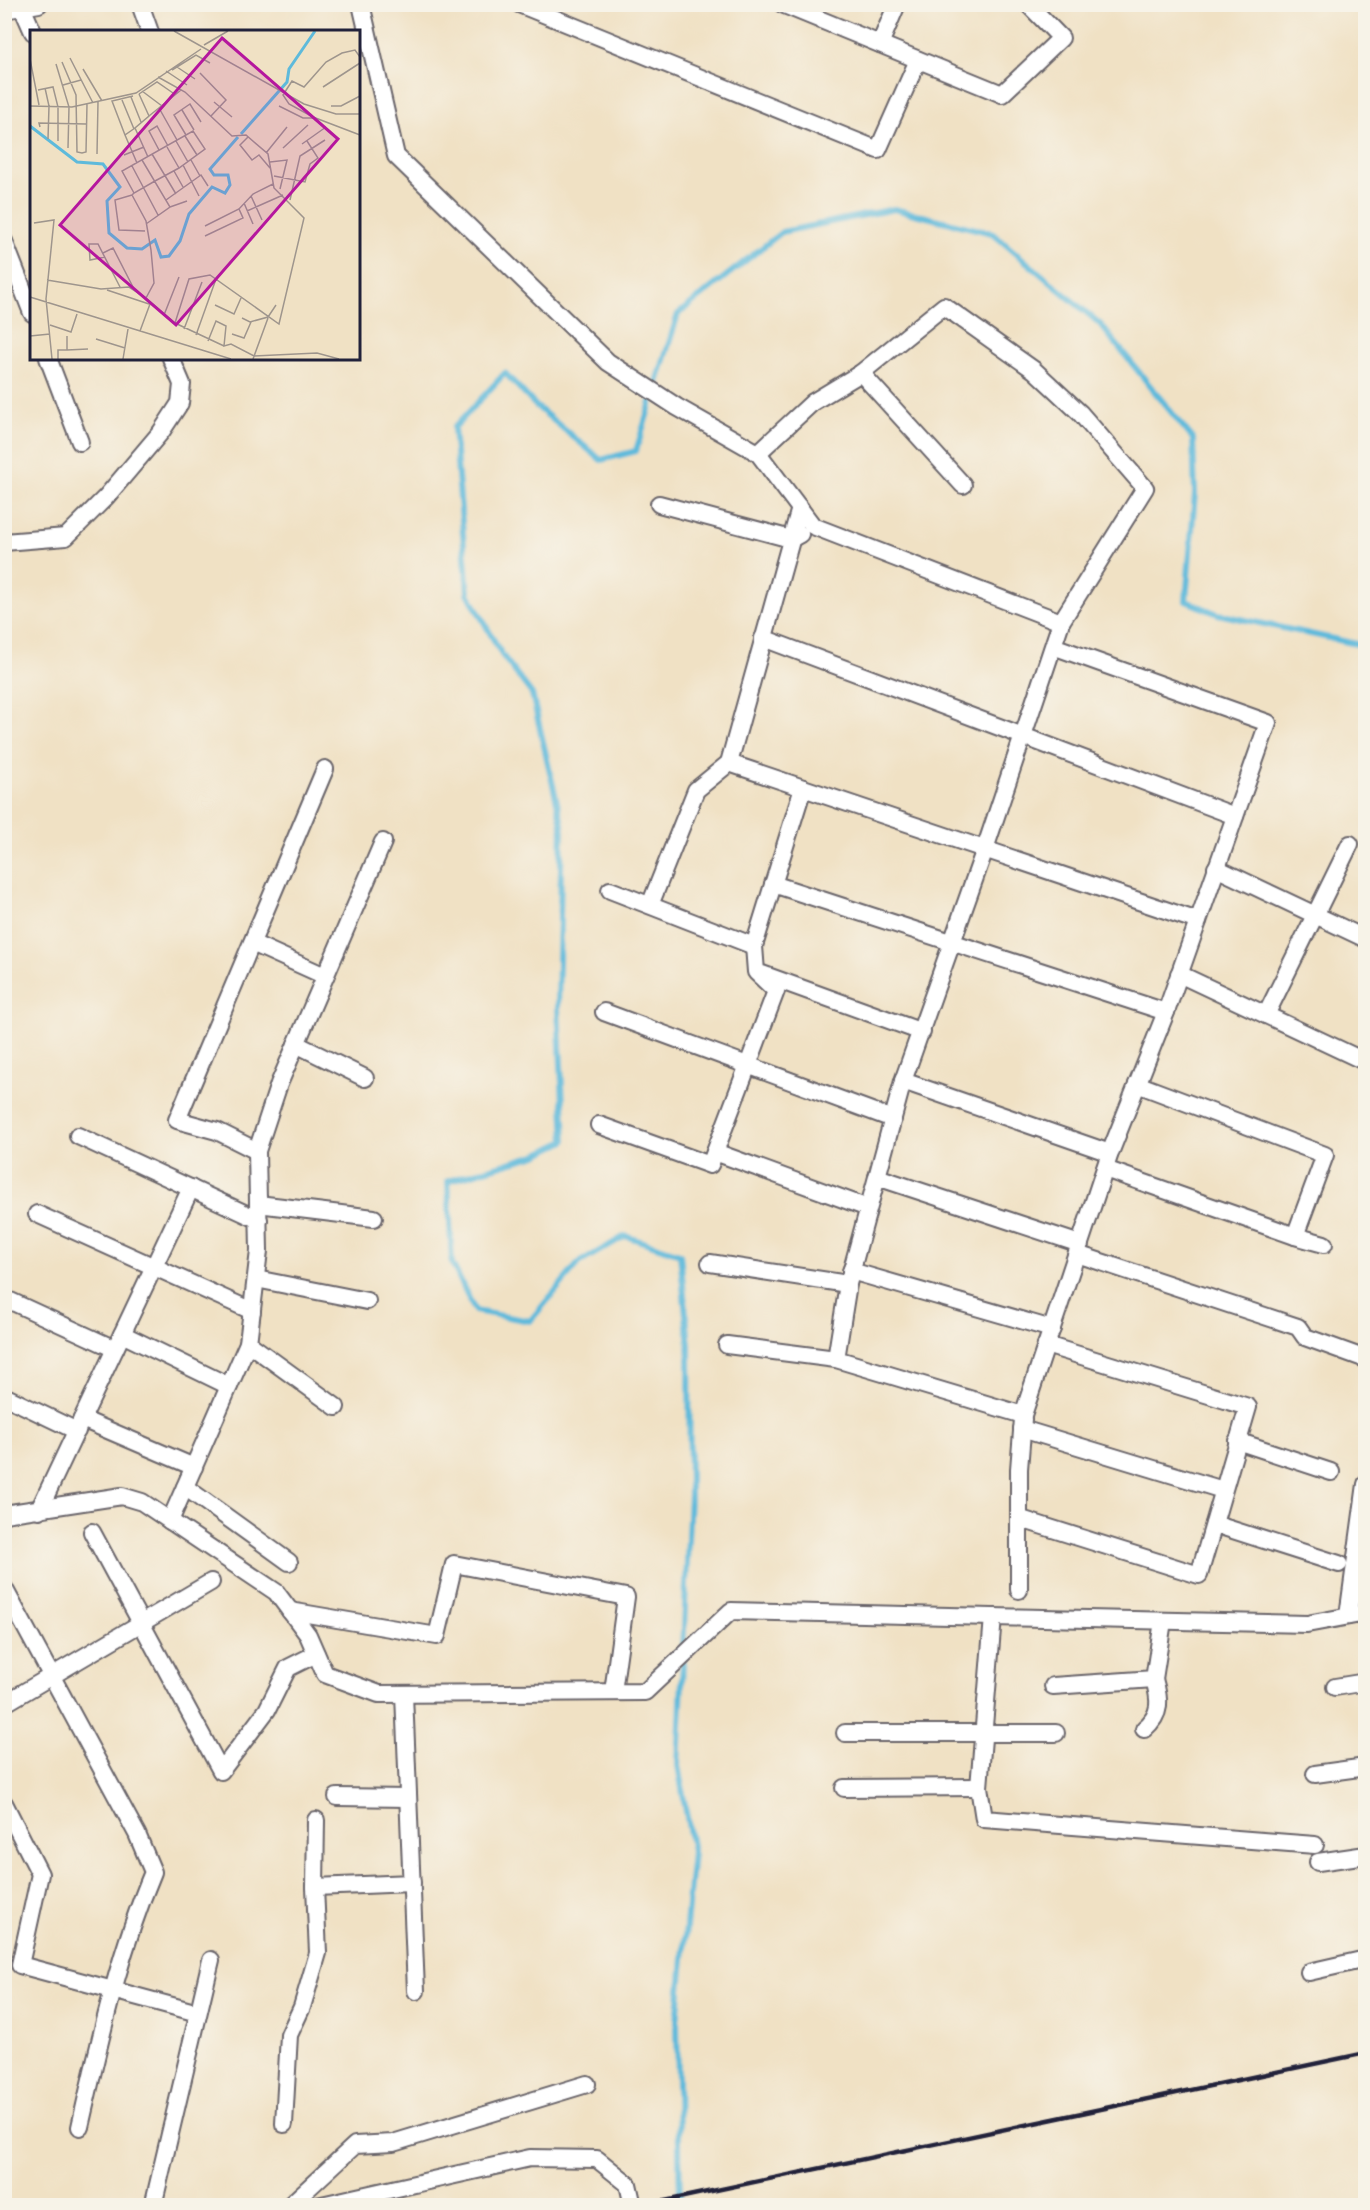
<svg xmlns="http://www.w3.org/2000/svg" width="1370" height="2210" font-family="'Libre Caslon Text',serif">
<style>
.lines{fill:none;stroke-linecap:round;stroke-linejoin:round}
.stream{stroke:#5ebadb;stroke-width:6}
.minor-casing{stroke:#6a656b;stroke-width:20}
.minor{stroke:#fff;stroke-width:16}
.rail{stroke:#22223b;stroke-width:4.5}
.inset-river{fill:none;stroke:#5ebadb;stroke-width:3}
.inset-road{fill:none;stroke:#9e958d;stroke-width:1.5}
.view{fill:#b5179e;fill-opacity:0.15;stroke:#b5179e;stroke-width:3}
.inset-edge{fill:none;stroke:#22223b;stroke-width:3}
</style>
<rect width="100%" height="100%" fill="#f7f3e8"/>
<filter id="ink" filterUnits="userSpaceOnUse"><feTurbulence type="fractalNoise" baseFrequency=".0167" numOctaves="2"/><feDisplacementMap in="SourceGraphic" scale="12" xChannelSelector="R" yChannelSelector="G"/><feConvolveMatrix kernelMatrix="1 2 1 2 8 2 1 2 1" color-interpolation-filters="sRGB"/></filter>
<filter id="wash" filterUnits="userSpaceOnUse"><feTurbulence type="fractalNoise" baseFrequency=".008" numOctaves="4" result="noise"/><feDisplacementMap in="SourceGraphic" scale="24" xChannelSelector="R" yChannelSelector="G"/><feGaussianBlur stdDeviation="1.35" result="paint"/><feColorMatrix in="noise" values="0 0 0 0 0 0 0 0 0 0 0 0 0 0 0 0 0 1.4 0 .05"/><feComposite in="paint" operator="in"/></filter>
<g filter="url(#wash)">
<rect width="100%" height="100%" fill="#f0e1c4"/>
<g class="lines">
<g class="stream">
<path d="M683,1651L690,1495L689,1346L680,1254L625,1236L579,1263L530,1321L475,1311L452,1263L448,1181L536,1155L565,1141L558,1008L562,824L532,694L502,655L468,593L454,428L505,373L536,406L601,460L636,451L678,314L782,232L894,209L992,233L1100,324L1193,439L1195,493L1186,601L1218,614L1366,646"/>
<path d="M680,2206L677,2022L693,1852L678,1765L683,1661"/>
</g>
</g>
</g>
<g filter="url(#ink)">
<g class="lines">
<defs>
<g id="minor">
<path d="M140,4L150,32"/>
<path d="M361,4L396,156L608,362L677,407L758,453L813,526L1061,622L1053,646L985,849L903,1081L848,1284L836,1359L1023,1415L1110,1153L1166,1012L1268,723L1053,646"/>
<path d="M519,4L878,150L918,60"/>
<path d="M782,4L1002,94L1061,38L1028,4"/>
<path d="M22,7L33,32"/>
<path d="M4,10L39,4"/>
<path d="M880,44L897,4"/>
<path d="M4,241L32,313"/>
<path d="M48,358L80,442"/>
<path d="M861,373L963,485"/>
<path d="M758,453L813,402L861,373L944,306L1034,370L1080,413L1145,488L1061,622"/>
<path d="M659,504L791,539L800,534"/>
<path d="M800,508L729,763L1198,921"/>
<path d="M4,542L66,537L106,497L161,432L180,403L182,384L171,358"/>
<path d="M763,638L1235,816"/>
<path d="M1216,868L1366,939"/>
<path d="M773,884L1166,1012"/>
<path d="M610,890L754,946"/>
<path d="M650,905L696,790L729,763"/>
<path d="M252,943L325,976"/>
<path d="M762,974L922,1032"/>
<path d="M1179,974L1366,1062"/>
<path d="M604,1012L893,1119"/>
<path d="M1266,1015L1350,844"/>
<path d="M296,1044L365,1078"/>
<path d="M903,1081L1110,1153"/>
<path d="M599,1125L710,1165L776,991L756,972L754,946L803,788"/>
<path d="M78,1136L259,1220"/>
<path d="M257,1151L217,1131L177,1120L325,769"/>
<path d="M715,1152L868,1208"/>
<path d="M1105,1169L1295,1236L1325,1155L1137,1084"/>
<path d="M877,1177L1080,1244"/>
<path d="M258,1204L374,1218"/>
<path d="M37,1214L252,1311"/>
<path d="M1295,1236L1324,1244"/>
<path d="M1077,1254L1298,1327L1305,1337L1366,1359"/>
<path d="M710,1263L848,1284"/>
<path d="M851,1271L1052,1329"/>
<path d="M256,1279L367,1301"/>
<path d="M4,1298L115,1349"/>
<path d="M122,1334L229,1386"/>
<path d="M248,1343L336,1407"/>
<path d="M727,1345L836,1359"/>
<path d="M4,1396L77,1431"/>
<path d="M82,1419L194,1467"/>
<path d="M1022,1429L1223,1490"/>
<path d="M1237,1441L1331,1472"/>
<path d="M185,1487L289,1562"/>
<path d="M39,1510L191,1188"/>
<path d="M4,1514L122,1496L142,1502L276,1592L308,1635L325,1674L379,1694L645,1692L731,1611L1307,1624L1366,1613"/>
<path d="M1021,1519L1199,1575L1248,1407L1046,1345"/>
<path d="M170,1521L248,1343L259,1251L257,1151L279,1084L383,842"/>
<path d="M1214,1524L1339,1564"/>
<path d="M92,1532L221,1771L267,1710L288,1668L316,1654"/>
<path d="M4,1588L137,1834L153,1872C118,1955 100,2040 80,2127"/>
<path d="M1019,1590V1469L1023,1419"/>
<path d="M290,1611L437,1636L454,1564L626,1597L613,1692"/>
<path d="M1348,1616L1366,1484"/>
<path d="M993,1617L979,1787L984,1819L1315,1845"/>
<path d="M1053,1686L1154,1679L1163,1621"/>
<path d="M1335,1687L1366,1682"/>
<path d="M404,1694L416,1991"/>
<path d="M4,1704L211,1582"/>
<path d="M1144,1729C1162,1714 1160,1700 1154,1679"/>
<path d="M845,1733H1056"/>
<path d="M1315,1774L1366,1767"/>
<path d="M844,1788L979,1787"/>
<path d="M337,1797L408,1798"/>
<path d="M4,1803L40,1874L20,1965L198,2013"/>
<path d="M1318,1862L1366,1855"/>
<path d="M315,1887L412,1883"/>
<path d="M1309,1972L1366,1959"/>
<path d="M284,2124L289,2035L302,2007L318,1953L315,1887L316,1820"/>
<path d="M153,2206L211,1960"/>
<path d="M289,2206L355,2145L393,2143L587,2084"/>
<path d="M317,2206L530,2158L597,2159L628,2184L633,2206"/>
</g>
</defs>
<use href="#minor" class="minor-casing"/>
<use href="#minor" class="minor"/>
<path class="rail" d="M641,2206L1366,2053"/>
</g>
</g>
<g transform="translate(30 30)">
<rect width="330" height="330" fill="#f0e1c4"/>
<path class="inset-river" d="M0,96L47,132L73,134L90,157L77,171L79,203L97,218L112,219L125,210L131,227L139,226L150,211L159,184L182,157L195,163L200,155L198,145H184L180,139L208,107M211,104L257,52L259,39L285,1"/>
<path class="inset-road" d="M144,1L274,74L306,84H330M174,15L198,1M330,27L325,20L312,23L296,32L274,57L262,51L253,65L259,74L283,87L330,105M40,28L63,73M0,29L9,75M32,32L46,65L47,122L52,123L56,122L57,74M26,34L39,77L38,118M147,37L165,49M53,39L72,71M142,40L166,25L180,33M136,41L157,55M170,43L196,70L181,86M128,47L155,62L202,106L216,105L238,124L244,158L274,188L249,294L180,245L159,249L145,293M33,55L51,50M293,57L330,33M15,58L19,76L18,109M8,60L23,57L28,77V111M112,61L132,76M109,64L127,52L143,63M109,64L119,86L105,98L118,127M101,67L111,92M92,70L104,99M184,72L202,87M0,76L42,77L106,63L171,19M249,76L273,88H283M301,76H311L330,66M129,78L147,110M152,80L164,100M119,86L151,60M10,97L9,93L56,94M105,98L95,105L107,133M95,105L82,71L103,66M156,105L144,85L160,74L171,92M155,106L167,125M218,107L210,115L222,130L229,125L240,138M146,111L158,132M272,114L296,97M137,117L149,138M253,118L278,95M129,120L119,101L127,96L138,116M236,123L257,97M67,124L68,72M122,124L146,164M94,125L114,117M112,130L140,177L116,194M161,130L170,146M240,132L257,130L250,159M153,135L169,166M102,136L128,185M144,141L153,157M244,146L275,152L280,134L288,128L277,111M104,163L92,141L163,101L175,119L149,138L125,151L104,163L102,165L116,191L121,220L124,253L116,268L145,293L194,316M102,165L85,170L89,200L115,201M221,166L232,190M136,170L171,145L178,156M260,170L270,126L295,110M214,173L223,194M140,177L157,171M217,181L253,165M4,193L24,190L16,269L22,329M175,196L209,179L223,164L243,154M175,206L213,188L209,179M73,223L83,218L103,257M75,227L60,230L59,214H68L90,257M17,250L71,259L99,257L116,268M77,260L119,274M0,267L201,329M185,275L204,284L211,268M134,285L149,247M212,288L220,292L238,287L246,275M20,295L41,302L47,284M154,299L172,252M110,301L120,274M202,304L214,308L221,292M166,305L186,249M0,306L20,304M66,309L95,318M178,311L186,291L196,296L194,316L201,314L224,326L287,323L309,329M37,320L58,319M28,329V320H37V306M93,329L98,299M223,329L238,288"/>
<path class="view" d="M192,8L308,109L146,295L30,195Z"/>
<rect width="330" height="330" class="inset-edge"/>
</g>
<rect width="1370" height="2210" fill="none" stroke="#f7f3e8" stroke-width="24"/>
</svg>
